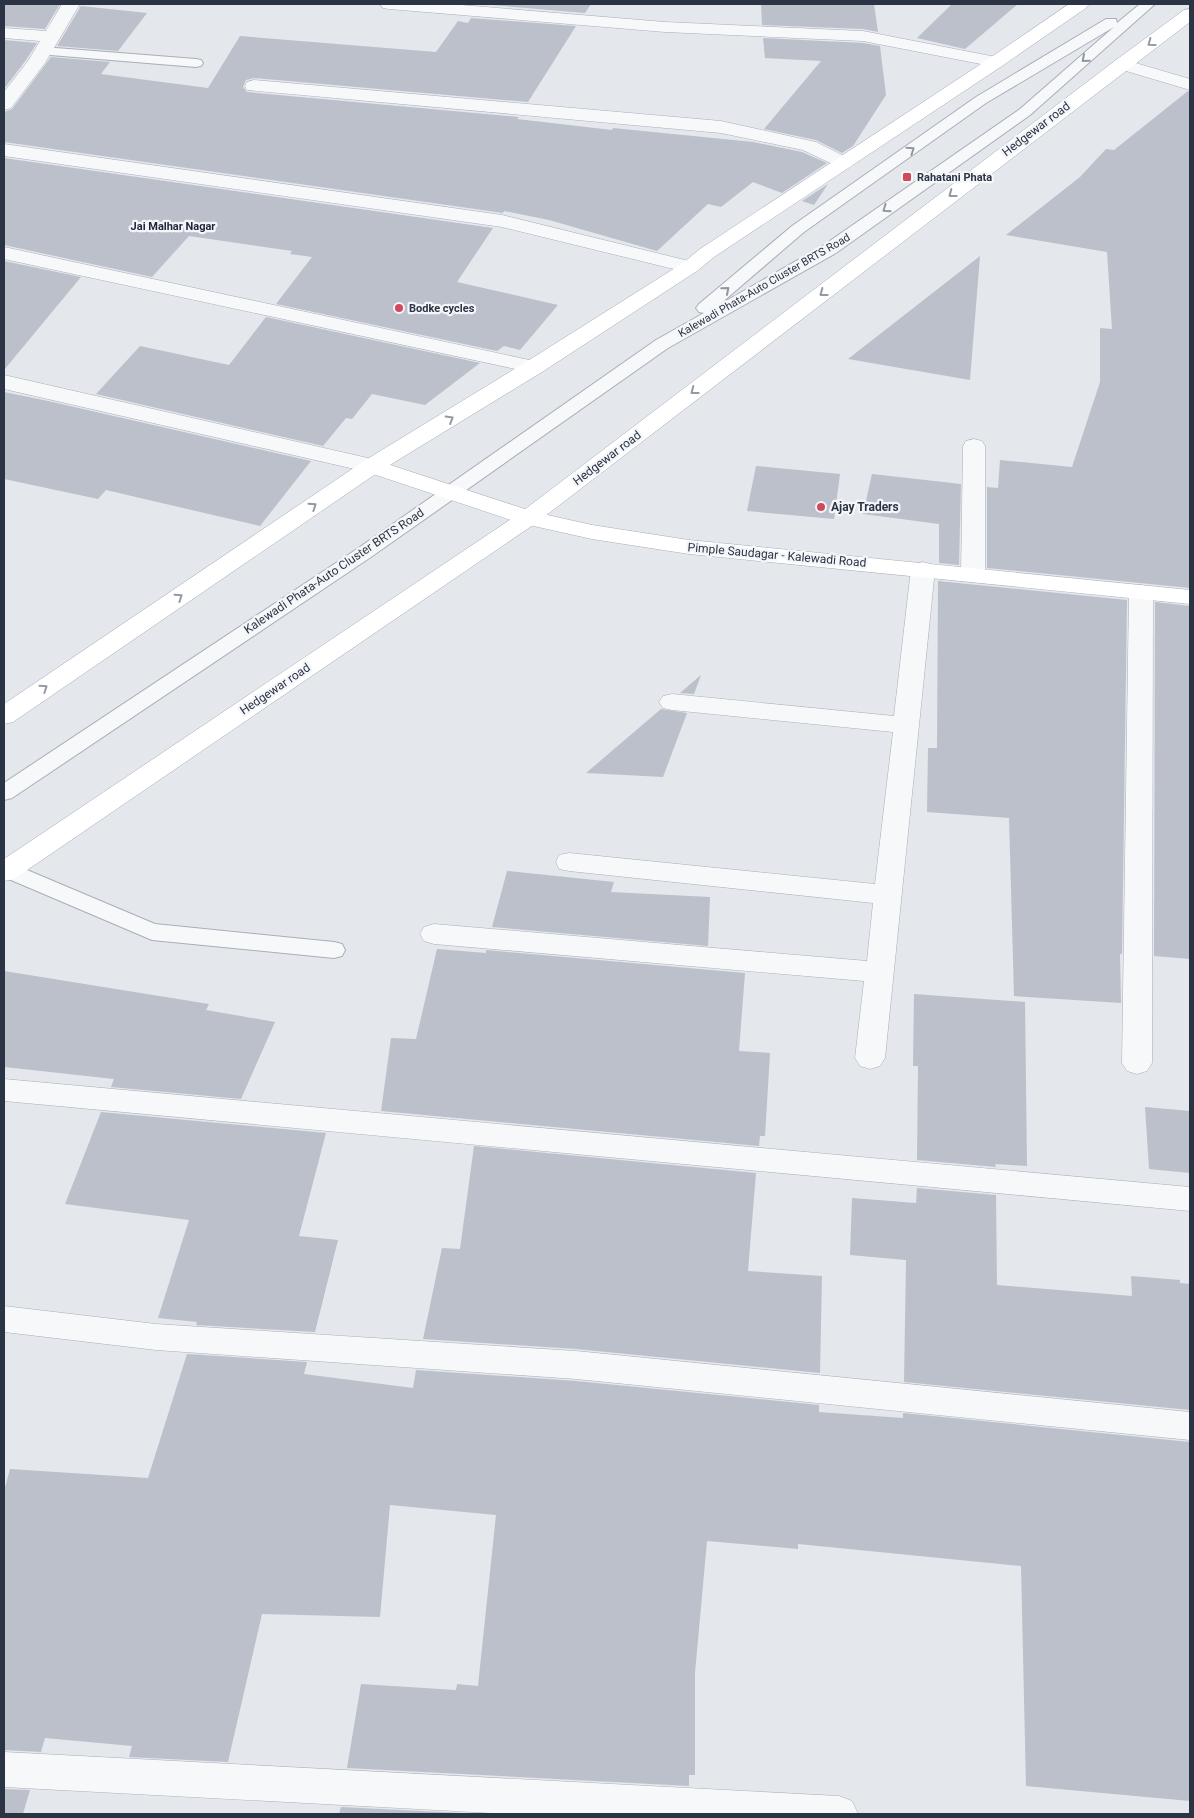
<svg xmlns="http://www.w3.org/2000/svg" width="1194" height="1818" font-family="Roboto,sans-serif">
<style>
.building{fill:#bbc0ca}
.lines{fill:none;stroke-linecap:round;stroke-linejoin:round}
.service-casing{stroke:#a9aeb7;stroke-width:2}
.minor-casing{stroke:#a9aeb7;stroke-width:1}
.secondary-casing{stroke:#a9aeb7;stroke-width:1}
.primary-casing{stroke:#a3abb8;stroke-width:1}
.service{fill:#f7f8fa;fill-rule:evenodd}
.minor{fill:#f7f8fa;fill-rule:evenodd}
.secondary{fill:#fff;fill-rule:evenodd}
.primary{fill:#fff;fill-rule:evenodd}
.oneway{stroke:#959aa2}
.oneway2{stroke:#9196a0}
.poi-dot{fill:#d1495b;stroke:#f4f6f9;stroke-width:2}
.labels{text-anchor:middle;stroke-width:4.5;stroke-linejoin:round;paint-order:stroke}
.far-poi-label{font-size:11px;font-weight:bold;fill:#2b3445;stroke:#f4f6f9;text-anchor:start}
.far-neighbourhood-label{font-size:11px;font-weight:bold;fill:#1d2536;stroke:#f4f6f9}
.far-street-label{font-size:11px;fill:#2b3445;stroke:#f4f6f9}
.street-label{font-size:12px;fill:#2b3445;stroke:#f4f6f9}
.poi-label{font-size:12px;font-weight:bold;fill:#2b3445;stroke:#f4f6f9;text-anchor:start}
</style>
<rect width="100%" height="100%" fill="#e4e7ec"/>
<g class="building">
<path d="M4,4H60L45,29L4,26Z"/>
<path d="M480,4H591L585,13Z"/>
<path d="M761,4H874L878,32L863,29L762,25Z"/>
<path d="M952,4H1018L965,49L917,38Z"/>
<path d="M81,6L147,13L118,51L57,46Z"/>
<path d="M471,18L576,26L528,102L254,78L246,80L243,87L247,92L519,117L517,119L612,130L613,128L753,142L802,152L827,163L782,193L753,182L721,207L708,204L657,251L549,220L504,211L503,213L4,142V112L12,109L51,57L110,62L101,74L208,88L240,36L436,52L458,21L468,23Z"/>
<path d="M763,38L863,43L880,46L886,95L853,146L842,153L816,140L764,129L821,61L765,58Z"/>
<path d="M4,40L37,43L26,60L4,89Z"/>
<path d="M1188,91L1190,92V588L987,568V487L998,488L1000,460L1072,467L1100,382V328L1112,329L1107,252L1006,235L1080,177L1106,149L1114,150Z"/>
<path d="M4,158L493,228L457,282L558,305L520,350L504,346L497,351L276,304L312,257L290,254L292,251L189,236L152,277L4,245Z"/>
<path d="M828,184L814,205L802,201Z"/>
<path d="M980,256L970,380L848,359Z"/>
<path d="M4,261L81,277L4,370Z"/>
<path d="M266,317L480,363L425,405L372,394L352,419L346,418L323,446L96,394L140,346L229,365Z"/>
<path d="M4,392L48,401L311,461L260,526L106,490L98,499L4,479Z"/>
<path d="M756,466L840,474L834,519L747,511Z"/>
<path d="M872,474L961,484L959,565L939,563V524L863,514Z"/>
<path d="M938,581L1127,600L1122,954H1120L1121,1003L1014,996L1009,818L927,812L928,748H937Z"/>
<path d="M1155,602L1190,606V959L1154,956Z"/>
<path d="M701,675L694,694L680,693Z"/>
<path d="M661,709L687,713L663,777L586,773Z"/>
<path d="M507,871L614,882L611,892L710,897L708,946L492,927Z"/>
<path d="M437,949L486,953V950L745,973L739,1051L770,1053L765,1136H760L759,1146L381,1111L391,1038L416,1039Z"/>
<path d="M4,971L209,1004L206,1010L275,1022L241,1099L111,1087L114,1079L4,1067Z"/>
<path d="M914,994L1025,1002L1027,1166L995,1164L996,1167L917,1160L918,1066H913Z"/>
<path d="M1145,1107L1190,1111V1173L1149,1169Z"/>
<path d="M101,1112L326,1133L299,1236L338,1240L315,1332L196,1325L197,1322L158,1318L189,1220L65,1204Z"/>
<path d="M474,1146L756,1173L748,1271L822,1276L820,1373L576,1349L423,1339L442,1248L460,1249Z"/>
<path d="M917,1188L996,1195L997,1285L1132,1296L1131,1276L1180,1280V1283L1190,1284V1410L904,1382L906,1260L850,1255L852,1198L916,1203Z"/>
<path d="M187,1354L307,1362L304,1374L413,1388L416,1370L576,1381L819,1405V1412L903,1418V1413L1190,1442V1801L1026,1786L1021,1566L798,1544V1549L707,1541L695,1673V1775H689V1786L347,1768L361,1684L456,1690L457,1684L478,1686L496,1515L390,1505L380,1617L262,1614L228,1762L129,1757L132,1746L45,1738L41,1752L4,1750V1491L10,1469L148,1478Z"/>
<path d="M4,1789L30,1790L23,1814H4Z"/>
<path d="M341,1807L481,1814H339Z"/>
</g>
<g class="lines">
<defs>
<g id="service">
<path d="M1140,4H1155L1030,115L836,253L668,348L371,557L12,798L4,800V783L357,549L656,340L704,313L699,312L696,308L699,304L792,226L976,97L1106,19H1116L1117,23ZM1114,27L1020,109L824,245L719,305L804,232L986,103Z"/>
<path d="M43,47L196,59L201,60L203,63L201,66L196,67L38,54L36,51L38,48Z"/>
<path d="M8,862L155,924L334,942L342,944L345,950L342,956L334,958L152,940L4,877V864Z"/>
</g>
<g id="minor">
<path d="M62,4H80L45,63L11,108L4,110V92L28,61L40,41L4,38V28L46,31Z"/>
<path d="M380,4H449L665,22L863,31L996,57L1002,58L1005,62L1002,66L996,67L863,41L665,32L389,9L383,8Z"/>
<path d="M1122,59L1190,79V90L1116,68L1113,64L1116,60Z"/>
<path d="M254,80L721,121L816,142L850,159L853,163L850,167L843,169L803,150L721,133L247,90L245,86L247,82Z"/>
<path d="M4,144L502,215L697,263L700,267L697,271L690,273L502,227L4,156Z"/>
<path d="M4,247L534,361L542,362L545,367L542,372L534,373L4,259Z"/>
<path d="M4,375L372,459L380,461L383,466L380,471L372,473L4,389Z"/>
<path d="M974,439L982,441L985,446V575L981,580L973,582L965,580L961,575L963,446L966,441Z"/>
<path d="M923,562L931,564L935,569L885,1058L880,1066L870,1069L860,1066L855,1058L864,981L434,944L424,941L420,934L424,927L434,924L867,961L873,903L569,871L559,869L556,862L559,855L569,853L875,884L893,732L672,710L663,708L659,702L663,696L672,694L894,716L911,569L915,564Z"/>
<path d="M1141,585L1149,587L1153,592L1152,1063L1147,1071L1137,1074L1127,1071L1122,1063L1129,592L1133,587Z"/>
<path d="M4,1079L1190,1187V1211L4,1101Z"/>
<path d="M4,1306L156,1324L576,1351L1190,1412V1440L576,1379L156,1350L4,1332Z"/>
<path d="M4,1752L839,1796L852,1801L858,1814H512L4,1787Z"/>
</g>
<path id="secondary" d="M372,459L534,512L592,525L689,540L1190,590V604L689,554L592,539L520,523L364,471L361,466L364,461Z"/>
<g id="primary">
<path d="M1069,4H1089L1086,8L1002,66L714,257L697,271L542,372L380,471L13,722L4,724V704L364,461L526,362L683,263L700,249L990,58Z"/>
<path d="M1190,9V22L536,523L14,879L4,881V859L520,513L1116,60L1184,10Z"/>
</g>
</defs>
<use href="#service" class="service-casing"/>
<use href="#minor" class="minor-casing"/>
<use href="#secondary" class="secondary-casing"/>
<use href="#primary" class="primary-casing"/>
<use href="#service" class="service"/>
<use href="#minor" class="minor"/>
<use href="#secondary" class="secondary"/>
<use href="#primary" class="primary"/>
</g>
<defs><path id="oneway-chevron" d="M-2-3.5L2.5 0L-2 3.5" fill="none" stroke-width="1.6" stroke-linecap="round" stroke-linejoin="round" transform="scale(1.25)"/></defs>
<g class="oneway">
<use href="#oneway-chevron" transform="translate(1151 43) rotate(144)"/>
<use href="#oneway-chevron" transform="translate(952 194) rotate(143)"/>
<use href="#oneway-chevron" transform="translate(823 293) rotate(143)"/>
<use href="#oneway-chevron" transform="translate(694 391) rotate(143)"/>
<use href="#oneway-chevron" transform="translate(450 419) rotate(-31)"/>
<use href="#oneway-chevron" transform="translate(313 506) rotate(-34)"/>
<use href="#oneway-chevron" transform="translate(179 597) rotate(-34)"/>
<use href="#oneway-chevron" transform="translate(44 688) rotate(-34)"/>
</g>
<g class="oneway2">
<use href="#oneway-chevron" transform="translate(1085 59) rotate(139)"/>
<use href="#oneway-chevron" transform="translate(911 150) rotate(-35)"/>
<use href="#oneway-chevron" transform="translate(886 209) rotate(145)"/>
<use href="#oneway-chevron" transform="translate(726 290) rotate(-40)"/>
</g>
<g class="poi-dot">
<rect x="902" y="172" width="10" height="10" rx="2.5"/>
<circle cx="399" cy="308" r="5"/>
<circle cx="821" cy="507" r="5"/>
</g>
<g class="labels">
<g class="far-poi-label">
<text x="917" y="181">Rahatani Phata</text>
<text x="409" y="312">Bodke cycles</text>
</g>
<g class="far-neighbourhood-label">
<text x="173" y="230">Jai Malhar Nagar</text>
</g>
<g class="far-street-label">
<text transform="translate(764 285) rotate(-30)" y="4">Kalewadi Phata-Auto Cluster BRTS Road</text>
</g>
<g class="street-label">
<text transform="translate(1036 129) rotate(-37)" y="4">Hedgewar road</text>
<text transform="translate(607 458) rotate(-37)" y="4">Hedgewar road</text>
<text transform="translate(777 555) rotate(5)" y="4">Pimple Saudagar - Kalewadi Road</text>
<text transform="translate(334 571) rotate(-34)" y="4">Kalewadi Phata-Auto Cluster BRTS Road</text>
<text transform="translate(275 689) rotate(-34)" y="4">Hedgewar road</text>
</g>
<g class="poi-label">
<text x="831" y="511">Ajay Traders</text>
</g>
</g>
<rect width="1194" height="1818" fill="none" stroke="#2b3445" stroke-width="10"/>
</svg>
